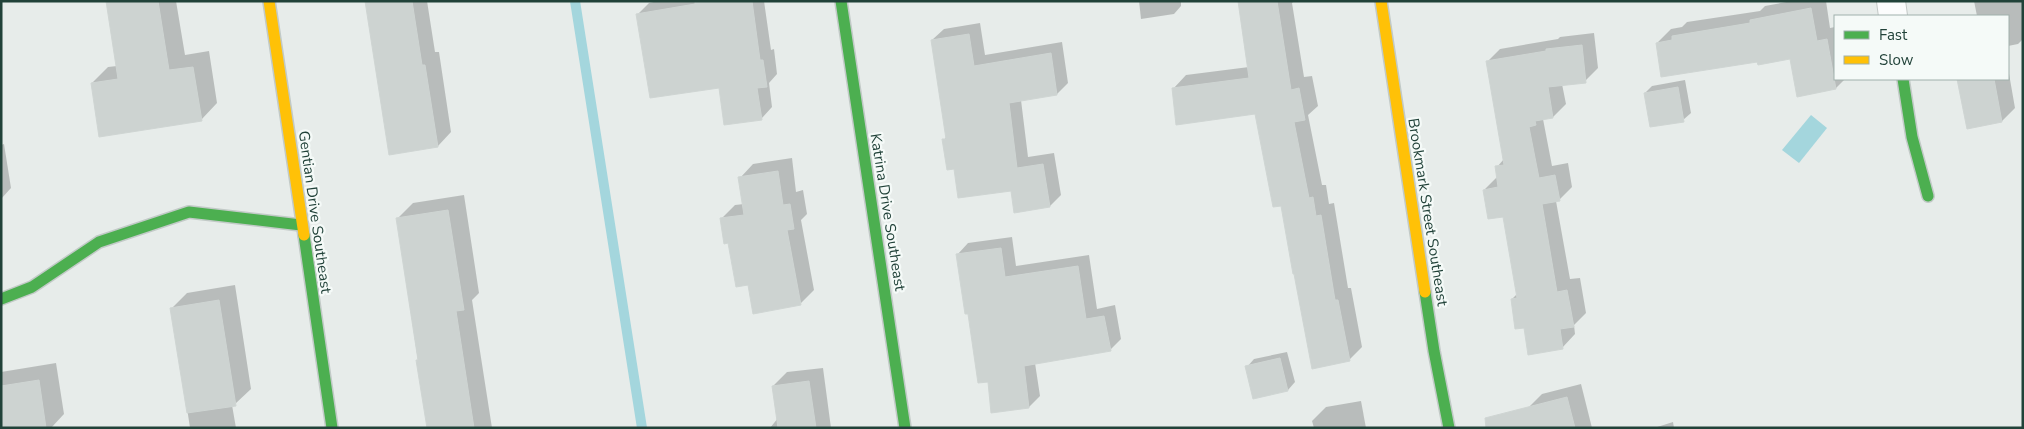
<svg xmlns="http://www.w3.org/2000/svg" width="2024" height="429" font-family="'Nunito Sans',sans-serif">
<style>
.water{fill:#a4d6dd}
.shadow{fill:#0003}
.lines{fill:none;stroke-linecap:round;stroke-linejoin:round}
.stream{stroke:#a4d6dd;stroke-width:10}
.building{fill:#cdd3d1;stroke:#cfd5d3}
.street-casing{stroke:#c4c9c7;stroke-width:30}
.fast-casing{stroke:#c2cac7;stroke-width:14}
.slow-casing{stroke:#c2cac7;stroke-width:14}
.street{stroke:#fbfcfc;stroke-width:28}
.fast{stroke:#4caf50;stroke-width:11}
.slow{stroke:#ffc107;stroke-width:11}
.labels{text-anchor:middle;stroke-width:4.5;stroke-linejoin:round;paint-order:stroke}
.street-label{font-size:15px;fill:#214239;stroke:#f5faf8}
</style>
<rect width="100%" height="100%" fill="#e7ecea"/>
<path class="water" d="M1811,115L1827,128L1799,163L1782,150Z"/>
<g class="shadow">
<path d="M107,1H176L185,55L209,51L217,103L201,120L92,83L108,67L117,66Z"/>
<path d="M366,1H427L435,52H439L451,132L438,146Z"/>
<path d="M658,1H764L771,50L774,49L777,74L769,83L772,107L761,119L720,86L638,14L649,3Z"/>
<path d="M1139,1H1181V6L1174,14L1141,19Z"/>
<path d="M1239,1H1294L1292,3L1304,77L1312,76L1318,106L1308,115L1322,185H1326L1329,204L1334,203L1348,288H1351L1362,347L1349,360L1282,205L1256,113L1173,89L1186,75L1249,67Z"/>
<path d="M1792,1H1826L1830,28L1835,27V79H1845L1836,88L1798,95L1791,58L1758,61L1657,43L1671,29L1682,27L1687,22L1760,11L1765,6Z"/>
<path d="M1974,1H2023V39L2018,44L2008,46V16H1977Z"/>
<path d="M980,23L985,55L1062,42L1068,83L1057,94L1021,100L1028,157L1054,153L1061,195L1050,206L955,167L944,140L947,136L932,40L944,29Z"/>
<path d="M1594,33L1598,68L1585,81L1562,84L1566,104L1553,117L1543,119L1552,166L1568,163L1572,187L1559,200L1556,201L1570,279L1580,278L1586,313L1574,325L1575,334L1562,348L1512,299L1518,293L1504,216L1484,190L1498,176L1497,167L1504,159L1487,62L1500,49L1558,39L1560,37Z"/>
<path d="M2008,68L2015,108L2002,121L1968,128L1958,79H2008Z"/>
<path d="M1685,80L1691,113L1683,120L1645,93L1652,86Z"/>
<path d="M4,144L11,188L1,199V145Z"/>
<path d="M792,158L796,192L803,190L807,214L801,220L814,290L800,304L749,284L729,242L721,219L735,205L744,204L740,178L753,164Z"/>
<path d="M464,195L479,293L472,300L492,428H428L397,219L413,203Z"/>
<path d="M1012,237L1016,266L1089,255L1097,309L1115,305L1121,339L1110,350L1035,363L1040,396L1029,407L989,381L969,312L957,255L968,243Z"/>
<path d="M235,285L251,389L235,404L232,405L236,428H190L172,308L187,293Z"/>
<path d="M1287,352L1295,382L1288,390L1247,367L1254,359Z"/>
<path d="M56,363L64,414L51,428H1V372Z"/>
<path d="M823,368L831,428H770L778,418L773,386L787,372Z"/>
<path d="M1581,384L1592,428H1533L1528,408L1542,394Z"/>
<path d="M1361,401L1366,428H1314L1312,421L1326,407Z"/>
<path d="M1673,422L1674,428H1654Z"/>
</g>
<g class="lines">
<path class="stream" d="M575,1L642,428"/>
</g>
<g class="building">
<path d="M106,1H158L169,70L193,67L202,121L99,137L91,83L118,79Z"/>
<path d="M365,1H412L422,65H425L438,147L389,155Z"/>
<path d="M695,1H752L760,60H763L767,87L757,88L762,120L724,125L719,88L650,98L636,14L695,4Z"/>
<path d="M1238,1H1277L1291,90L1299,88L1305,120L1294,122L1309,198L1313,197L1316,216L1321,215L1335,300H1338L1350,361L1312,369L1294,274H1293L1281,206L1273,207L1255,114L1176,125L1172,88L1249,78Z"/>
<path d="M1811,8L1817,41L1827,39L1836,89L1797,97L1790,59L1758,65L1757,62L1661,77L1656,43L1672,40V36L1750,23V20Z"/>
<path d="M969,34L974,66L1051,53L1057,95L1009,103L1017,168L1043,164L1050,207L1014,213L1011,191L958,198L954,169L947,170L942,139H946L931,40Z"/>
<path d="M1582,45L1586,83L1548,87L1553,118L1535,121L1536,125L1529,127L1539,178L1555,175L1560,201L1542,204L1557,292L1567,290L1574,327L1560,329L1563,349L1528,355L1524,328L1515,329L1511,299L1517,298L1503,217L1488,219L1483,190L1498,187L1495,166L1504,165L1486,61L1546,51V49Z"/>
<path d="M1957,79H1994L2002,122L1967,129Z"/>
<path d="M1678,87L1684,122L1650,127L1644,93Z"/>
<path d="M778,171L783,205L790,204L794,229L787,230L801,305L753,314L748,285L736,287L728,243L724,244L720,218L744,215L738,177Z"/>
<path d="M448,210L464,310L456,311L474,428H427L416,360H418L396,218Z"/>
<path d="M1001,248L1005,277L1078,266L1086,319L1104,316L1111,351L1024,366L1029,408L991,413L988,382L978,383L968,314H965L956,254Z"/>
<path d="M219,300L236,406L187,413L170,308Z"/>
<path d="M1280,358L1288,391L1253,399L1245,366Z"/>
<path d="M39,380L46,428H1V386Z"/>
<path d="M809,381L816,428H778L772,386Z"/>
<path d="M1567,397L1575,428H1486L1485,418Z"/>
</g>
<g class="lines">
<defs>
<path id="street" d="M1891,1L1893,16"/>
<g id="fast">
<path d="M841,1L905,428"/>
<path d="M1903,79L1912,137L1928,196"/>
<path d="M304,235L332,428"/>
<path d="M1425,292L1434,351L1449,428"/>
<path d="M1,299L32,287L99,242L189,212L301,225"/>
</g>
<g id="slow">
<path d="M269,1L304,235"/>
<path d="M1381,1L1425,292"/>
</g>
</defs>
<use href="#street" class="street-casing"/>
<use href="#fast" class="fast-casing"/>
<use href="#slow" class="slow-casing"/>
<use href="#street" class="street"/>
<use href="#fast" class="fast"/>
<use href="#slow" class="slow"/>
</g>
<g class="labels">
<g class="street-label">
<text transform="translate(315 212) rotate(82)" y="5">Gentian Drive Southeast</text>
<text transform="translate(888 212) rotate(81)" y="5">Katrina Drive Southeast</text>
<text transform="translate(1428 212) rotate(81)" y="5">Brookmark Street Southeast</text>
</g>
</g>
<rect width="2024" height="429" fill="none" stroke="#214239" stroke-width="5"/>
<rect x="1834" y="15" width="175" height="65" fill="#f5faf8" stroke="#a0b0ac"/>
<rect x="1844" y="31" width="25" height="8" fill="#4caf50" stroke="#a0b0ac"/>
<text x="1879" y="40" font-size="15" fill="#214239">Fast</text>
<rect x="1844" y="56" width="25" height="8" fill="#ffc107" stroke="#a0b0ac"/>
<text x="1879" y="65" font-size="15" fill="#214239">Slow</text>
</svg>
